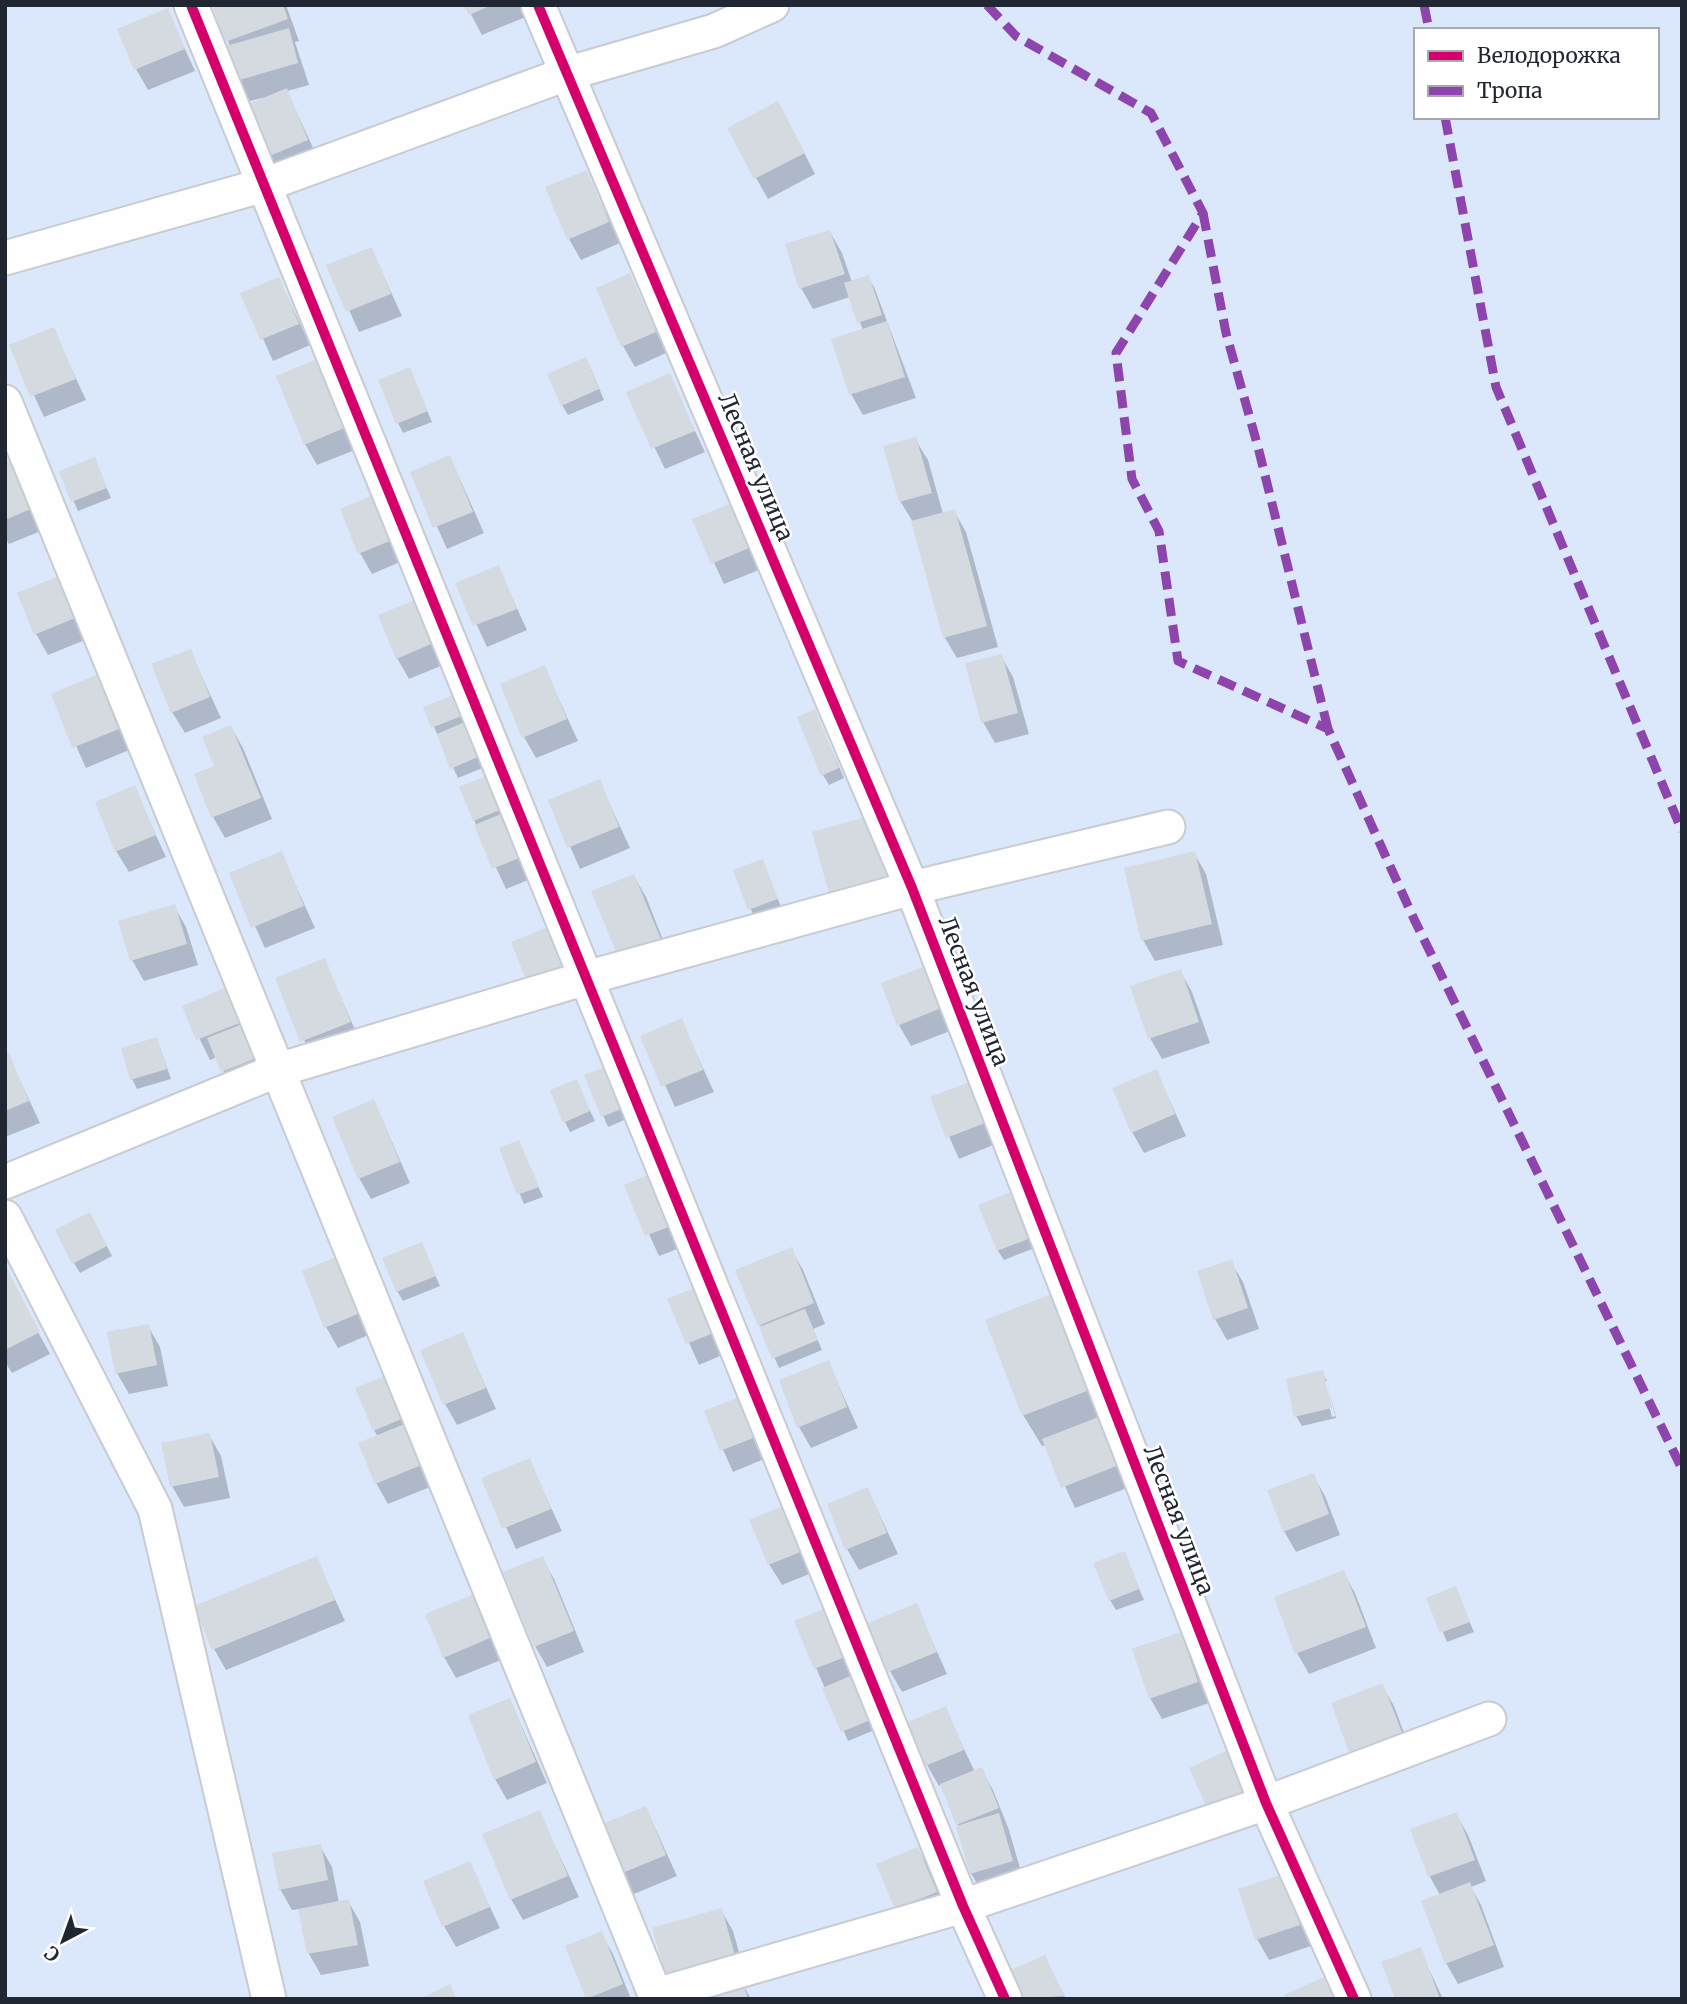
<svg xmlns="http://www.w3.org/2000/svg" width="1687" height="2004" font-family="Merriweather,serif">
<rect width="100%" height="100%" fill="#f7f9fc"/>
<path fill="#dbe7fa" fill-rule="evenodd" d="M5 5H1682V1999H5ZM1416 30H1657V117H1416Z"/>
<g fill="#0003">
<polygon points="214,5 286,5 299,41 295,42 309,85 287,91 319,161 280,177 268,156 262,98 250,101 238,80 230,46"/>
<polygon points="466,5 525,5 530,15 482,35"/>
<polygon points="167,10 195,71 148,90 136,69"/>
<polygon points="790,125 815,174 768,199 756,178"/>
<polygon points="586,172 620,243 581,260 569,239"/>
<polygon points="830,232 842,253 852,282 868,277 874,287 916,398 863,415 851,394 863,330 850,297 813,309 801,288"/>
<polygon points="371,249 402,316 359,332 329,266"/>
<polygon points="630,275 666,353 635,367 623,346"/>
<polygon points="279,279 310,345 273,361 243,294"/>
<polygon points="53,329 86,400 44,417 11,346"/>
<polygon points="321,360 360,448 317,465 305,444"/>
<polygon points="409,369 432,422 403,433 398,423"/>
<polygon points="591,369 604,400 568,415 562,405"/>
<polygon points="669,376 705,452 665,469 628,392"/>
<polygon points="915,439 928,460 943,514 954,511 966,532 998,647 957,658 945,638 913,522 900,501"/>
<polygon points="450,457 484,533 447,549 413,473"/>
<polygon points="94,459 111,498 78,511 61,472"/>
<polygon points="5,464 51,527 9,544 5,538"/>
<polygon points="729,506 759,570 724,584 694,520"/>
<polygon points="390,516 407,559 372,574 360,553"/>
<polygon points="498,567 527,630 487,647 458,584"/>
<polygon points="62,577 90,638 48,655 36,634"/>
<polygon points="424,598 453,661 409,679 397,658"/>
<polygon points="190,651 221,718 185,733 172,712"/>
<polygon points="1001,656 1013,677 1029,734 995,743 983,722"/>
<polygon points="544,667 578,741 536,758 524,737"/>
<polygon points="96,677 129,750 86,768 53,695"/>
<polygon points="462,693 495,763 458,778 425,708"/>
<polygon points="819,721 844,778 829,785 823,775"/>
<polygon points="231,727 243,748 272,819 225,838 213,817"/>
<polygon points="498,773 545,873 506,889 474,820"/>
<polygon points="599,781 630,848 580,869 550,801"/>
<polygon points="134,788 166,857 129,872 116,851"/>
<polygon points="281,853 315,928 265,948 231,874"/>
<polygon points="1194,853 1206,874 1223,945 1155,961 1143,940"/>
<polygon points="762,861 782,909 755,919 735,871"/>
<polygon points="634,876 646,897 672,963 633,979"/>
<polygon points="174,906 186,927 198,965 144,981 132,960"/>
<polygon points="324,960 361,1043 314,1062 277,979"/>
<polygon points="922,969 950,1031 911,1046 899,1025"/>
<polygon points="1180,971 1192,992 1210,1043 1162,1059 1150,1038"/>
<polygon points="229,989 268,1065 228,1081 217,1057 210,1060 184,1007"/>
<polygon points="681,1021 714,1092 675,1107 643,1037"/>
<polygon points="157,1039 171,1079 137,1089 132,1079"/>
<polygon points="8,1055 40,1123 5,1137 5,1057"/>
<polygon points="1156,1071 1186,1136 1144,1153 1132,1132"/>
<polygon points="586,1076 636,1115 608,1127"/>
<polygon points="576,1082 595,1121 570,1132 565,1122"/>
<polygon points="932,1098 983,1104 998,1143 959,1159"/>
<polygon points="374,1101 410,1183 371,1199 359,1178"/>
<polygon points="519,1142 543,1197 524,1204 501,1149"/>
<polygon points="627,1186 695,1242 659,1256"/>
<polygon points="1015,1204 1032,1249 1004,1260 998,1251"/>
<polygon points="95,1224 112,1256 80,1273 74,1263"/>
<polygon points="421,1244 440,1286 403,1301 397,1291"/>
<polygon points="791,1249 803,1270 825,1324 813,1329 822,1350 779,1368 760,1325"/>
<polygon points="346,1255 380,1330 338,1348 326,1327"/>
<polygon points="1231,1262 1243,1282 1259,1329 1227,1340 1215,1319"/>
<polygon points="5,1272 50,1354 12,1373 5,1362"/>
<polygon points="1054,1295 1130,1487 1075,1508 1046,1445 1042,1446 1023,1415"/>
<polygon points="670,1300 736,1349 699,1365"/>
<polygon points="148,1326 160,1347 168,1386 129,1394 117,1373"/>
<polygon points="462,1334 496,1409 457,1425 445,1404"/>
<polygon points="828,1362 858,1428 811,1448 799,1427"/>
<polygon points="1322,1372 1327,1381 1323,1381 1332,1417 1335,1416 1327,1381 1336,1418 1302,1426 1296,1416"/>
<polygon points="391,1375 435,1485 388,1504 376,1483 378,1437 374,1430"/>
<polygon points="748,1395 776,1454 733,1472 706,1412"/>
<polygon points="209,1435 221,1456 230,1498 184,1507 172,1486"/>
<polygon points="529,1461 562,1531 516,1549 484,1479"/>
<polygon points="1313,1475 1325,1496 1340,1535 1296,1552 1284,1531"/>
<polygon points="868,1490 898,1554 859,1570 847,1549"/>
<polygon points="789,1506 819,1570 782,1585 769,1564"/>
<polygon points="1124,1553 1144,1600 1116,1610 1110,1600"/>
<polygon points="316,1558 345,1621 226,1670 214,1649"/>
<polygon points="542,1558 554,1579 584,1652 547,1667 535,1646"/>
<polygon points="1343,1572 1355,1593 1376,1648 1309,1674 1297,1653"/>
<polygon points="1455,1588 1474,1632 1447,1642 1429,1599"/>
<polygon points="472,1597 501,1660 456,1678 444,1657"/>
<polygon points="916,1605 947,1674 902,1692 890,1671"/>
<polygon points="827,1609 877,1729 848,1741 796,1622"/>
<polygon points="1180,1634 1192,1655 1209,1703 1162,1719 1150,1698"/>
<polygon points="1382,1685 1394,1706 1413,1757 1364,1775"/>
<polygon points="510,1700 547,1783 507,1800 495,1779"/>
<polygon points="945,1709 975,1772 981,1769 993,1790 1009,1830 1024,1882 983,1894 971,1873 958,1825 942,1784 939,1786 927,1765"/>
<polygon points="646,1808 677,1876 634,1894 622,1873"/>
<polygon points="539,1812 579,1897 523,1920 511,1899"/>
<polygon points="1456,1814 1468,1835 1486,1881 1471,1887 1481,1905 1504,1967 1458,1984 1446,1963 1440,1895 1430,1877 1412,1830"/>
<polygon points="320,1846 332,1867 339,1903 348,1901 360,1922 369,1966 321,1975 309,1954 300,1909 292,1910 280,1889"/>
<polygon points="918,1849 930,1870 948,1913 896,1908"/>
<polygon points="469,1863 500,1928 456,1947 444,1926"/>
<polygon points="1294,1897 1311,1946 1269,1960 1257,1939"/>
<polygon points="721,1910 733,1931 746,1977 740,1979 751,1999 681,1999"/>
<polygon points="601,1934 613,1954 631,1999 588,1999 567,1947"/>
<polygon points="1420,1950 1443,1999 1397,1999"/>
<polygon points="1044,1957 1066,1999 1017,1999"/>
</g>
<g fill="#d5dae0">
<polygon points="212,5 283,5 288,19 225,42"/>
<polygon points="464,5 492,5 469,15"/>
<polygon points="168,8 185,49 134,70 117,29"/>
<polygon points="289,28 298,63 236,81 226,46"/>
<polygon points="287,88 308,140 267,157 246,105"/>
<polygon points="778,101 805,153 754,179 727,128"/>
<polygon points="587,170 609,222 567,240 545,187"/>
<polygon points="830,230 845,274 799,289 785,244"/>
<polygon points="372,247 391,294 346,312 326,265"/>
<polygon points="630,273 656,332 621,347 596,288"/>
<polygon points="869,275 882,315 857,323 844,283"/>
<polygon points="279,277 299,324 260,340 240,293"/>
<polygon points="887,321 905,377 849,395 831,339"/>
<polygon points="54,327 76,379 30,397 9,345"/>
<polygon points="322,357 349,426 304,445 276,376"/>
<polygon points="586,357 599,389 561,406 547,374"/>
<polygon points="410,367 428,411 396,424 378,380"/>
<polygon points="670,373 695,431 651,449 626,392"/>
<polygon points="916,437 932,493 899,502 883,446"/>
<polygon points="450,455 473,512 433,528 410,472"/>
<polygon points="20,456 40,505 5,520 5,462"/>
<polygon points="95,457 107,488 71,502 59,471"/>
<polygon points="378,493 397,538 358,554 340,509"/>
<polygon points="730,504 749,548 711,564 692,519"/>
<polygon points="955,509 987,626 943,638 911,521"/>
<polygon points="499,565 517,609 473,626 455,583"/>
<polygon points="62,575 80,616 34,635 17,593"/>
<polygon points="425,596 443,639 396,659 378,615"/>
<polygon points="191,649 210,697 171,713 151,664"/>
<polygon points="1002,654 1018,713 981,723 965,663"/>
<polygon points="545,665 567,719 522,738 500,684"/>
<polygon points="96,675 119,729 72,748 51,694"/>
<polygon points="463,691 472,712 431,728 423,707"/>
<polygon points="815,709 839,768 821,776 797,717"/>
<polygon points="476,717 490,752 450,769 437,734"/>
<polygon points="231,725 261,798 211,818 194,774 214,766 202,737"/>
<polygon points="499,771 512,805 473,821 459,787"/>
<polygon points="600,779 619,827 567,848 548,800"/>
<polygon points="135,785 156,835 115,852 95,802"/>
<polygon points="516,808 534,852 492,869 474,825"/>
<polygon points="872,815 890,880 830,897 812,832"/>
<polygon points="282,851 304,906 251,928 229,873"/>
<polygon points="1195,851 1212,924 1141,941 1124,868"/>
<polygon points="763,859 778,899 748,910 733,870"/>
<polygon points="634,874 662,942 619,959 591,891"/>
<polygon points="175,904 187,944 130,961 118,921"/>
<polygon points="566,920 585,966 530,989 511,942"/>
<polygon points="325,958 351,1022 300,1042 275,978"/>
<polygon points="923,967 939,1009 897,1026 881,983"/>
<polygon points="1181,969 1199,1022 1148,1039 1130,986"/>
<polygon points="230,986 245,1021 196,1040 182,1006"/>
<polygon points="682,1018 703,1070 661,1087 640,1036"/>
<polygon points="250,1021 264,1055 221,1072 207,1038"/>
<polygon points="157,1037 167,1069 130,1080 121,1048"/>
<polygon points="9,1053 29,1101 5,1111 5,1055"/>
<polygon points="615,1063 632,1105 601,1117 584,1075"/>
<polygon points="1157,1069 1175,1114 1131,1133 1112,1088"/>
<polygon points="577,1079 590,1111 563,1123 550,1090"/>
<polygon points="972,1081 988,1122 946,1138 930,1097"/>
<polygon points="374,1099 400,1162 358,1179 332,1117"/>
<polygon points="519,1140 539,1187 517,1195 499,1148"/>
<polygon points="663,1169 684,1221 645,1236 624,1185"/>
<polygon points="1010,1192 1028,1239 997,1251 978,1205"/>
<polygon points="90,1212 107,1246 72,1264 55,1230"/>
<polygon points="422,1242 436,1276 396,1292 382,1258"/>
<polygon points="792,1247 814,1303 758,1326 735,1270"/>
<polygon points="346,1253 370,1309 324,1328 302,1271"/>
<polygon points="1232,1259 1248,1308 1213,1320 1197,1271"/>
<polygon points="7,1269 40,1332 5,1350 5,1270"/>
<polygon points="707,1283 726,1328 686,1344 667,1299"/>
<polygon points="1054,1293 1092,1389 1022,1416 985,1320"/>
<polygon points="805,1309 818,1340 772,1359 759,1327"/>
<polygon points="149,1324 157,1365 115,1374 107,1332"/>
<polygon points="463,1332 486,1388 443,1405 420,1350"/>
<polygon points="829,1360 847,1407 797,1428 779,1380"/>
<polygon points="1323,1370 1332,1408 1294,1417 1286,1379"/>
<polygon points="392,1373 409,1416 373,1431 355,1388"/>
<polygon points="749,1393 766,1433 720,1451 704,1411"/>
<polygon points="1101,1416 1119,1465 1061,1488 1042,1439"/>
<polygon points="407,1423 424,1464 375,1484 358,1443"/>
<polygon points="210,1433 219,1477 170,1487 161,1443"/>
<polygon points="530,1458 551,1509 502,1529 481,1478"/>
<polygon points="1314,1473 1329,1514 1283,1532 1267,1490"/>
<polygon points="868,1487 887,1533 845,1550 827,1504"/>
<polygon points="790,1503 808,1549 768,1565 749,1520"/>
<polygon points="1125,1551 1139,1589 1109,1601 1093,1563"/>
<polygon points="317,1556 335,1600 212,1650 194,1606"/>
<polygon points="543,1556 574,1631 534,1647 503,1572"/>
<polygon points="1344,1570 1366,1627 1295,1654 1274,1597"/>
<polygon points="1456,1586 1470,1622 1440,1633 1426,1598"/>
<polygon points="472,1595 490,1638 443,1658 425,1614"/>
<polygon points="917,1603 937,1652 888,1672 868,1623"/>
<polygon points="828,1607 848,1656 814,1669 794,1621"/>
<polygon points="1181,1632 1198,1682 1149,1699 1132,1649"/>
<polygon points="855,1674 873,1719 841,1732 822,1688"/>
<polygon points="1383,1683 1403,1735 1350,1755 1331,1703"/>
<polygon points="510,1698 536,1762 494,1780 468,1715"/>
<polygon points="946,1706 964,1750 925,1766 908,1722"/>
<polygon points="1230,1749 1249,1792 1208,1810 1189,1768"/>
<polygon points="982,1767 999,1808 956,1825 940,1784"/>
<polygon points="646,1806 666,1855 620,1874 600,1825"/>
<polygon points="540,1810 568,1876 510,1900 482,1834"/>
<polygon points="1457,1812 1475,1860 1428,1877 1410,1829"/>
<polygon points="999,1813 1013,1861 970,1874 956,1826"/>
<polygon points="321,1844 328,1880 279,1890 272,1853"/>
<polygon points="918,1847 937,1892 895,1909 876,1864"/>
<polygon points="470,1861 490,1907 442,1927 423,1881"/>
<polygon points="1283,1874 1300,1925 1255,1940 1238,1889"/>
<polygon points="1470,1882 1494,1945 1445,1964 1421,1901"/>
<polygon points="349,1899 358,1945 307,1954 298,1909"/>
<polygon points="722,1908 735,1956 666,1976 652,1928"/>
<polygon points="602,1931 623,1984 586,1999 565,1946"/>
<polygon points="1421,1947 1440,1999 1395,1999 1381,1962"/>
<polygon points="1045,1955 1064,1996 1016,1999 1004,1973"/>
<polygon points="1326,1976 1336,1999 1286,1999 1284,1995"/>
<polygon points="742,1980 748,1999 678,1999"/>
<polygon points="450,1984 457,1999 420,1999"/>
</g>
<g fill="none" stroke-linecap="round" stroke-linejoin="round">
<g stroke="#c7cbd2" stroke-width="37">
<g id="street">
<polyline points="191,5 963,1906 1005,1999"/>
<polyline points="538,5 912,888 1266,1803 1354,1999"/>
<polyline points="5,258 264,185 566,74 714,31 772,5"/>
<polyline points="5,402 657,1999"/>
<polyline points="5,1182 278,1070 586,978 912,888 1168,827"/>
<polyline points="5,1217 155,1509 269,1999"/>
<polyline points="656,1995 963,1906 1266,1803 1489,1719"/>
</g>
</g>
<use href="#street" stroke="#fefeff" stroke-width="33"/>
<g stroke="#8e44ad" stroke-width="9" stroke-dasharray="18 9" stroke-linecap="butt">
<polyline points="987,5 1016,36 1151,113 1203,213 1116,353 1132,479 1159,531 1178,661 1328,729 1414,919 1682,1469"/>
<polyline points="1424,5 1429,30"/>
<polyline points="1445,117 1496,387 1682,831"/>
<polyline points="1203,213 1226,333 1258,447 1328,729"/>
</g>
<g stroke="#fff" stroke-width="15">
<g id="cycleway">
<polyline points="191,5 963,1906 1005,1999"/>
<polyline points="538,5 912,888 1266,1803 1354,1999"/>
</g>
</g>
<use href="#cycleway" stroke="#d6006c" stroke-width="10"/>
</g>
<g text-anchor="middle" stroke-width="5" stroke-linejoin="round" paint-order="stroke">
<g font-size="23" fill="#202732" stroke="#fff">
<text transform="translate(756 467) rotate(67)" y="8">Лесная улица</text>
<text transform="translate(974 991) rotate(69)" y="8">Лесная улица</text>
<text transform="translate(1179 1520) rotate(69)" y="8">Лесная улица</text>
</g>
</g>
<rect width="1687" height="2004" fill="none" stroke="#202732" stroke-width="14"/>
<rect x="1414" y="28" width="245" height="91" fill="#ffffff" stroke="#a6a9ad" stroke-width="2"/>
<rect x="1428" y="51" width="35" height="10" fill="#d6006c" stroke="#a6a9ad" stroke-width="2"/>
<text x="1477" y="63" font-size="21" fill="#202732">Велодорожка</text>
<rect x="1428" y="86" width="35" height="10" fill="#8e44ad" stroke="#a6a9ad" stroke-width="2"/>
<text x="1477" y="98" font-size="21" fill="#202732">Тропа</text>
<g transform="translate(63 1941) rotate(221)" stroke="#ffffff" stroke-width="5" paint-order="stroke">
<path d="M0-5L12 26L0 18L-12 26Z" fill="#202732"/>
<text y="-10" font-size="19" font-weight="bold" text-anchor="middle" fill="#202732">С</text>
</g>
</svg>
